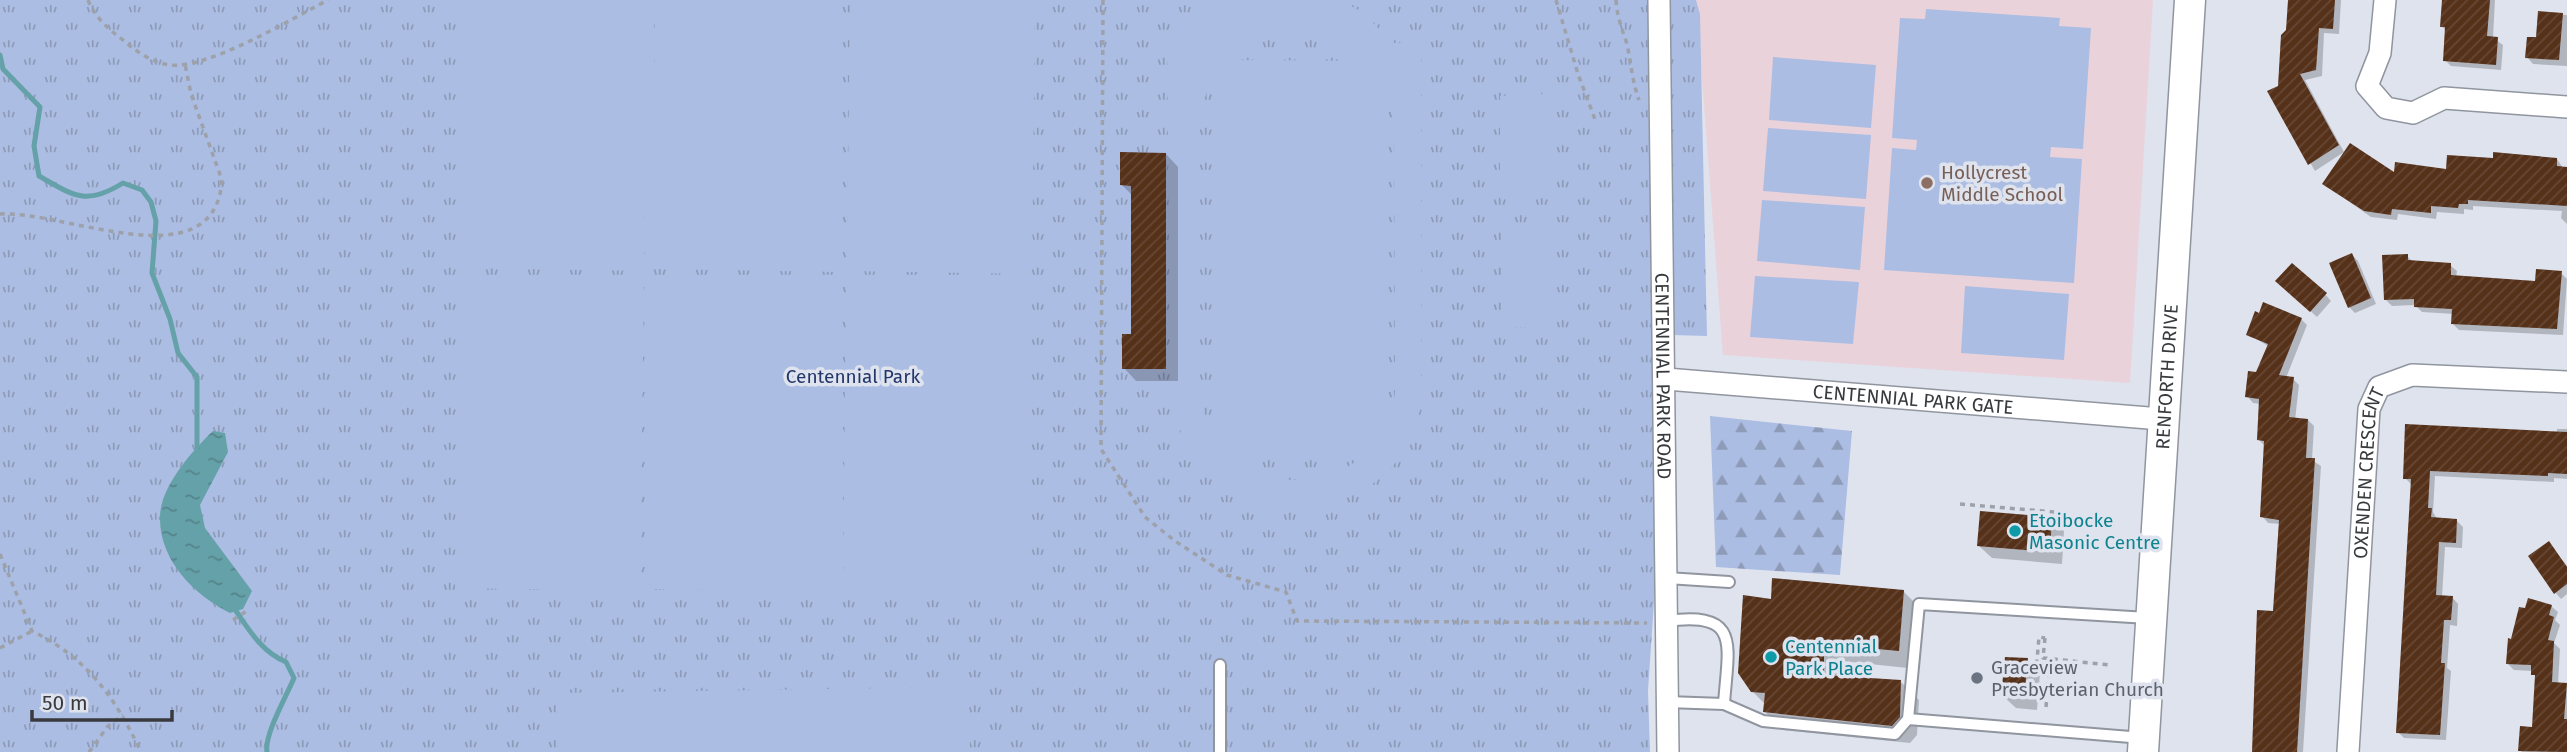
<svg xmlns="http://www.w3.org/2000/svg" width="2567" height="752" font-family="'Fira Sans',sans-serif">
<defs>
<pattern id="grass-tufts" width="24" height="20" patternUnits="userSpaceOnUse" patternTransform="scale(1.75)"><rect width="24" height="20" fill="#acbde3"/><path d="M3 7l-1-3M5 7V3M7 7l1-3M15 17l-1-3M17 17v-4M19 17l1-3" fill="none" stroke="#8d9bb9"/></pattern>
<pattern id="forest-firs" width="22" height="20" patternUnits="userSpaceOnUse" patternTransform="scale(1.75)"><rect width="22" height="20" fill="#acbde3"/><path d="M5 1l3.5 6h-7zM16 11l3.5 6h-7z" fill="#8d9bb9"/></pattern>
<pattern id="water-ripples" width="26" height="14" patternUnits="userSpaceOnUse" patternTransform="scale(1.75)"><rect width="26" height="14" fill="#65a1a8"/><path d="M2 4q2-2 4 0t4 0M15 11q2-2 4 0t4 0" fill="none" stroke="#54848a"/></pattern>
<pattern id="building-hatch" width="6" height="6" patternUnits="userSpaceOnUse" patternTransform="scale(1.75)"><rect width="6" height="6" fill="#56311a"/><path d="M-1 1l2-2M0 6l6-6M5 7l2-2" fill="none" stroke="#664734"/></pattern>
</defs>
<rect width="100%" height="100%" fill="#dee3ee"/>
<polygon fill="#ead2db" points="1696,0 2153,0 2130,383 1723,355"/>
<polygon fill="url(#grass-tufts)" points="0,0 1696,0 1700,14 1707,336 1672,335 1648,691 1650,752 0,752"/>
<polygon fill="url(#forest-firs)" points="1710,416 1852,431 1840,575 1716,567"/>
<g fill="#acbde3" fill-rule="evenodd">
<polygon points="462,0 647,0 644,271 459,268"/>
<polygon points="655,0 841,0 837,272 652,269"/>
<polygon points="850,0 1035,0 1032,274 847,271"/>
<path d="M1200 0H1340L1362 12 1393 43 1421 42V408C1416 421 1413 436 1406 448 1369 508 1286 527 1228 487 1206 472 1194 452 1180 430L1171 431 1167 40H1200ZM1303 33 1334 41 1362 61 1228 60C1252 41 1272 33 1303 33ZM1213 76 1215 114 1213 432 1204 415 1198 386 1197 119ZM1380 84 1389 101 1394 124 1395 391 1393 408 1383 429ZM1368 450C1331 491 1266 489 1228 451Z"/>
<polygon points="1926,9 2060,18 2059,26 2091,28 2083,149 2051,147 2050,157 2082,159 2074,283 1884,270 1892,148 1916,150 1917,140 1892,138 1900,18 1925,19"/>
<polygon points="1773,57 1876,65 1871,128 1769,120"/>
<polygon points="1556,93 1557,198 1500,199 1500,96"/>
<polygon points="1768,128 1871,135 1866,199 1763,191"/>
<polygon points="1762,200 1865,207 1860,270 1757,261"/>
<polygon points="1501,223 1557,224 1557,327 1501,327"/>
<polygon points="1755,276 1859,282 1853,344 1750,337"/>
<polygon points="458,277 644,280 640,591 455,588"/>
<polygon points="652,278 837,281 834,592 648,589"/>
<polygon points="846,280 1032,283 1028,594 843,591"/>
<polygon points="1965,286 2069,294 2064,360 1961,353"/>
<polygon points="969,687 970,752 558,752 557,693"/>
</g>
<path fill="url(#water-ripples)" d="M213 431 225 433 228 452 200 505 205 528 252 591 243 609 230 613C194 595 159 560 160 517 160 487 192 451 213 431Z"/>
<g fill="#0003">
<polygon points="2290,0 2341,0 2339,34 2324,33 2322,76 2305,80 2344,152 2315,171 2269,92 2280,87"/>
<polygon points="2445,0 2495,0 2493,38 2503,45 2501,70 2451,66 2445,60 2447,31 2441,26"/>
<polygon points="2540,13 2567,15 2567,66 2533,64 2527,57 2538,39"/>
<polygon points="1166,154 1178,167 1178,381 1136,381 1124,368 1133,336 1133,196 1122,185"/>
<polygon points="2557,159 2563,168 2567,168 2567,224 2561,218 2562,211 2473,206 2473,210 2464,209 2464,214 2437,212 2436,219 2398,214 2397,220 2371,217 2331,189 2395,175 2447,170 2494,160"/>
<polygon points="2352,255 2358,261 2376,304 2355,313 2349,307"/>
<polygon points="2407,256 2413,262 2450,265 2457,271 2456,277 2536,283 2561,273 2567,279 2563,335 2459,330 2453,324 2454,314 2422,312 2415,305 2392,306 2386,300"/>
<polygon points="2284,287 2325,294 2331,301 2317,317"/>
<polygon points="2301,319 2307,325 2286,378 2293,379 2299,385 2295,420 2308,420 2314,426 2312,460 2321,466 2303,752 2253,752 2275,613 2281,524 2268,523 2262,516 2265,446 2259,440 2261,404 2253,403 2247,396 2268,346 2248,334"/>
<polygon points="2557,429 2567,429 2567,479 2554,478 2554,482 2435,476 2433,512 2437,519 2457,521 2463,527 2462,548 2445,547 2442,597 2452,597 2458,604 2457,626 2450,625 2447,668 2451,671 2446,740 2404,738 2398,732 2412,485 2405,478 2557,433"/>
<polygon points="2052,518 2064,531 2062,564 1992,558 1979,546"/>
<polygon points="2549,544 2567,566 2567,594 2561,599 2555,592"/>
<polygon points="1903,591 1921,609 1917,669 1841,661 1841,678 1901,682 1919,700 1917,735 1910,743 1783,730 1765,712 1765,704 1752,691 1772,601"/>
<polygon points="2551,606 2558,612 2555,620 2560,625 2554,643 2560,649 2558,684 2567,686 2567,752 2522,752 2520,750 2534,729 2537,678 2533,671 2514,670 2508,664"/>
<polygon points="2027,660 2040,673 2037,710 2016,708 2003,696"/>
</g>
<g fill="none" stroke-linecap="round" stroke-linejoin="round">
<g stroke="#65a1a8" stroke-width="5">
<path d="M0 55 3 69 40 107 34 146 39 176C74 196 86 206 123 183L142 190 151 202 156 221 152 273 170 319 178 353 197 377V449"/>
<path d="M232 605C248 628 260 651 286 662L294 678C286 697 264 735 267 752"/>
</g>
</g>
<g fill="url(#building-hatch)">
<polygon points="2288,0 2335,0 2333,29 2319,28 2316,70 2300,74 2339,145 2308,165 2267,91 2278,86 2281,35 2286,30"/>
<polygon points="2442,0 2490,0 2487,36 2498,37 2496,65 2443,61 2445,27 2440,27"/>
<polygon points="2538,11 2563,13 2559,60 2525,58 2527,37 2536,37"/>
<polygon points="2350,143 2394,172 2395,162 2446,169 2447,155 2493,158 2493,152 2557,158 2557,166 2567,167 2567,206 2468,200 2468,204 2459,204 2458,208 2431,206 2431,213 2392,209 2391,215 2364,211 2322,184"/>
<polygon points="1120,152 1166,153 1166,369 1122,369 1122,334 1131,334 1131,186 1120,185"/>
<polygon points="2352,253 2371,298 2348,308 2329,263"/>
<polygon points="2408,254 2408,260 2451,263 2451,275 2535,281 2536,269 2562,271 2557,329 2451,324 2452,309 2414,307 2414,299 2384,300 2382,255"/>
<polygon points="2292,263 2327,293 2310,312 2275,281"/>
<polygon points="2263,302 2302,318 2279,375 2294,377 2289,417 2308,419 2306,458 2315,458 2297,752 2252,752 2257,610 2273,611 2279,520 2260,517 2264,441 2257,440 2259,399 2245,397 2248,371 2256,372 2268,344 2246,335 2255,311 2259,313"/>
<polygon points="2405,424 2567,432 2567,474 2548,473 2548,476 2430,471 2428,508 2432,508 2431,517 2457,519 2456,543 2439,542 2436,595 2453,596 2451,620 2444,620 2441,663 2445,663 2440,735 2396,733 2411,479 2403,479"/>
<polygon points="1980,511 2052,517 2050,552 1977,546"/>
<polygon points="2549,541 2567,567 2567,584 2554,594 2528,556"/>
<polygon points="1772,578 1904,590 1899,651 1824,644 1824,675 1901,680 1900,717 1892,726 1763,712 1765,693 1751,692 1738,673 1743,595 1771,599"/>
<polygon points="2528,598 2552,605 2549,615 2554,617 2548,640 2554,641 2552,682 2567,683 2564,719 2567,719 2567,752 2518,751 2520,726 2532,727 2535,675 2531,675 2531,665 2506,664 2508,638 2511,639 2519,607 2525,608"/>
<polygon points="2005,657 2028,658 2024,698 2001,696"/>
</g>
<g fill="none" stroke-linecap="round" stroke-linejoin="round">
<g stroke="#90959f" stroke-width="14">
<g id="lane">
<polyline points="1667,578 1729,582"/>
<path d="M1667 621C1742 611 1728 645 1724 704L1667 702"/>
<polyline points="1724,704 1763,721 1895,734 1908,719 1919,604 2148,618"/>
<polyline points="1908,719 2143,738"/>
<polyline points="1220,752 1220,665"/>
</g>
</g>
<g stroke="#90959f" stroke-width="24">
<g id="street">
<path id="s1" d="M1659 0 1668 752"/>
<polyline points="2385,0 2380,53 2367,86 2386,108 2413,113 2444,98 2567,107"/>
<path id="s2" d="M1666 379 2161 419"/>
<path id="s3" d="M2348 752 2369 409 2379 387 2412 375 2567 382"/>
</g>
</g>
<g stroke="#90959f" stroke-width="33">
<g id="secondary">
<path id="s4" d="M2143 752 2190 0"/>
</g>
</g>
<g stroke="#9da1a9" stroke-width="3.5" stroke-dasharray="5 5" stroke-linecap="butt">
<path d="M88 0C95 17 108 29 123 40 136 51 152 63 170 65 209 69 291 19 328 0"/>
<polyline points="1103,0 1101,449 1145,517 1175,541 1227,575 1286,592 1297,621 1647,623"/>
<polyline points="1556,0 1578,74 1596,122"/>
<path d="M1616 0C1617 17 1622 29 1627 44 1631 63 1632 81 1639 100"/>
<path d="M0 214C64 210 215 283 222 180L191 94 185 64"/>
<polyline points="1960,504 2054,512"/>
<path d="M0 554 32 631C87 658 115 697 141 752"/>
<polyline points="233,620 248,610"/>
<polyline points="2045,638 2043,658 2110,665"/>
<polyline points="0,648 32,631"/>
<polyline points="2032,672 2049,673"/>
<polyline points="2028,693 2036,672 2039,637 2045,638"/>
<polyline points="2046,707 2050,659"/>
<polyline points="89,752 108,726 123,715"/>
</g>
<use href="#lane" stroke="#fff" stroke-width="10"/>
<use href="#street" stroke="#fff" stroke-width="21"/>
<use href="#secondary" stroke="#fff" stroke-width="30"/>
</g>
<circle fill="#8d6e63" stroke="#dee3ee" stroke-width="2.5" cx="1927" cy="183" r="7"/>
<g fill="#0f9aa8" stroke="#dee3ee" stroke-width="2.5">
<circle cx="2015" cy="531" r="7"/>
<circle cx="1771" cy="657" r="7"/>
</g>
<circle fill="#6b7280" stroke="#dee3ee" stroke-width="2.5" cx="1977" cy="678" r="7"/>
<g text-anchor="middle" stroke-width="7" stroke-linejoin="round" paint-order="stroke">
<g font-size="19" fill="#785e54" stroke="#dee3ee" text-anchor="start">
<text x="1941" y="179">Hollycrest<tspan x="1941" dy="22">Middle School</tspan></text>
</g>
<g font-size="19" fill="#22366a" stroke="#dee3ee">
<text x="853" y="383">Centennial Park</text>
</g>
<g font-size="19" fill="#383a3e" stroke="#dee3ee">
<text dy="7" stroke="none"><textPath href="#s1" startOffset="376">CENTENNIAL PARK ROAD</textPath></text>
<text dy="7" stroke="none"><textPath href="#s4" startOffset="376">RENFORTH DRIVE</textPath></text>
<text dy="7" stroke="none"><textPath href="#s2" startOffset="248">CENTENNIAL PARK GATE</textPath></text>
<text dy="7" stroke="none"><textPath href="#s3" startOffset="280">OXENDEN CRESCENT</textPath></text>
</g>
<g font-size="19" fill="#0d838f" stroke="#dee3ee" text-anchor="start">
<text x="2029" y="527">Etoibocke<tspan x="2029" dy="22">Masonic Centre</tspan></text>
<text x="1785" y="653">Centennial<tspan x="1785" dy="22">Park Place</tspan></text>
</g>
<g font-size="19" fill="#5b616d" stroke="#dee3ee" text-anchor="start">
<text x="1991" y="674">Graceview<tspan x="1991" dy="22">Presbyterian Church</tspan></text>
</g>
</g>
<path d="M32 710v10h140v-10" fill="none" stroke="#383a3e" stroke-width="3.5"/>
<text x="42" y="710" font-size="21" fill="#383a3e" stroke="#dee3ee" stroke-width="5" paint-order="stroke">50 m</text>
</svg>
